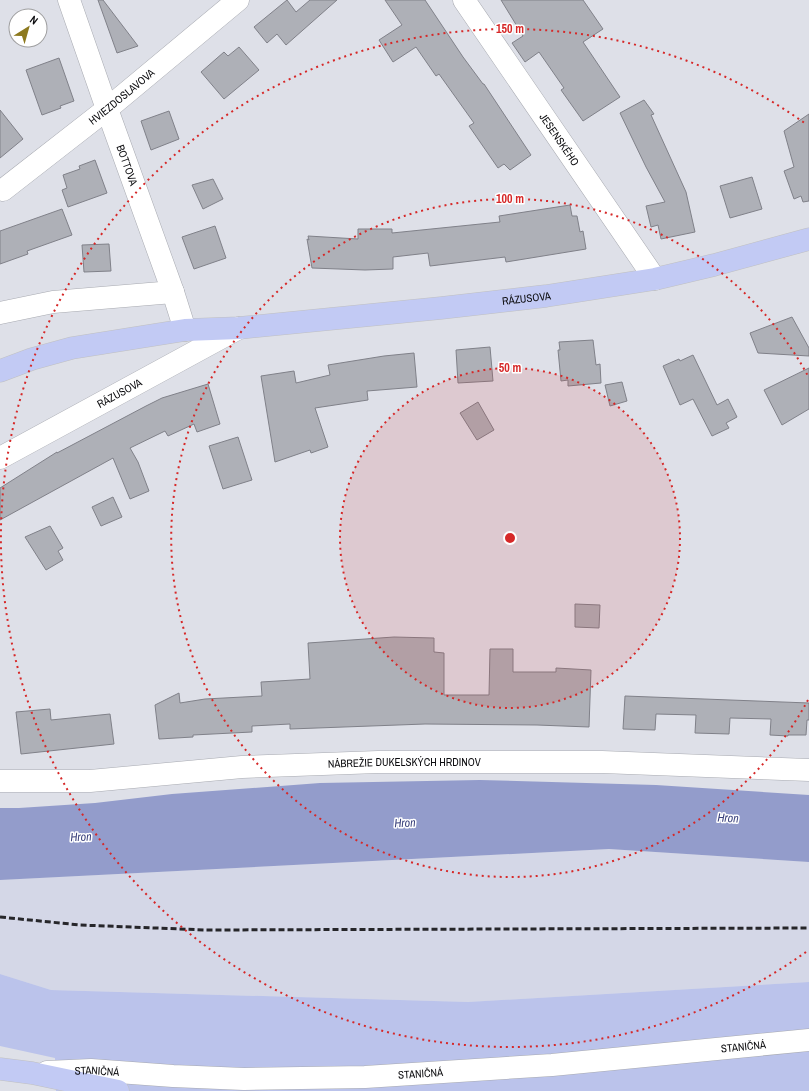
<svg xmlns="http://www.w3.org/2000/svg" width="809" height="1091" font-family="'Archivo Narrow',sans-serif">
<rect width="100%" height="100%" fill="#dee0e8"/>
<polygon fill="#d4d7e7" points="609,849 809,862 809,982 468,1002 51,990 0,974 0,880"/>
<polygon fill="#bbc3eb" points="0,974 51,990 468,1002 809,982 809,1091 56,1091 55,1058 0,1046"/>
<polygon fill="#939ccb" points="480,780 656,785 809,795 809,862 609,849 0,880 0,808 19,808 95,803 172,794 320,783"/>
<g fill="#aeb0b7" stroke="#808189">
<polygon points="98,0 103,0 138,46 117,53"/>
<polygon points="287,0 296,12 310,0 337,0 286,45 277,34 267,43 254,27"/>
<polygon points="385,0 425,0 463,57 483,84 484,84 531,155 510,170 504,164 498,168 469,126 474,123 439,74 436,76 416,47 393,62 379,40 402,25"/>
<polygon points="501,0 583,0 603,29 583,42 620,97 583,121 561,90 564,88 539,52 525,62 512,43 523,36"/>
<polygon points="239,47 259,70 224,99 201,72 224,52 228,56"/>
<polygon points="59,58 74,101 60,106 61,108 42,115 26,70"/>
<polygon points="644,100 654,114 651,115 686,192 695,232 661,239 658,225 651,227 646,206 665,202 646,167 620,113"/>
<polygon points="0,110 23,139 0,158"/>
<polygon points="169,111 179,139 151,150 141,121"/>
<polygon points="809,114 809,201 803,202 801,196 794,199 784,171 794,167 784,131"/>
<polygon points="95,160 107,193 68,207 62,190 67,188 63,175 80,169 79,166"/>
<polygon points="752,177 762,209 730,218 720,186"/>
<polygon points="213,179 223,199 203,209 192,185"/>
<polygon points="570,205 572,216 577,216 580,232 583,231 586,249 506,262 505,257 430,266 428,253 393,257 393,269 365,270 312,268 307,239 309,240 308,236 358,239 358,229 392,229 392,233 500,222 499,216"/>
<polygon points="62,209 72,235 27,251 28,254 0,264 0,231"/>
<polygon points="215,226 226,258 194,269 182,237"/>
<polygon points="109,244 111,271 84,272 82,245"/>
<polygon points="792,317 809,348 809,356 758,353 750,333"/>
<polygon points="593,340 596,365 600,364 601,383 568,386 568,380 561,381 558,350 560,350 559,342"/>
<polygon points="490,347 493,381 458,383 456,350"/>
<polygon points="414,353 417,387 367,391 368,400 315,408 328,447 311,453 310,450 275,462 261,376 294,371 296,383 330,375 328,365 384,356"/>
<polygon points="693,355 717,405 728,399 737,417 726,423 729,428 712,436 693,399 680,405 663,366 679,359 680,361"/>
<polygon points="809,368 809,409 782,425 764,390"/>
<polygon points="622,382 627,401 610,406 605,385"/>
<polygon points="208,384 220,424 197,432 194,424 168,436 165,431 130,448 138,462 149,491 130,499 113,458 0,520 0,488 57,452 57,453 146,406 162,398"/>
<polygon points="478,402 494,430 477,440 460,413"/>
<polygon points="238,437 252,480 223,489 209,446"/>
<polygon points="113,497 122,517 101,526 92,507"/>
<polygon points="50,526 63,548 58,551 63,560 46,570 25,537"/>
<polygon points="575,604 600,605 599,628 575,627"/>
<polygon points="394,637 434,638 434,652 444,653 444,695 489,695 490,649 513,649 513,672 556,672 556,668 591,670 589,727 537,725 425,724 290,729 290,724 252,726 252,732 193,735 193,737 159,739 155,705 179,693 180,703 205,699 262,696 261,682 310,679 308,643"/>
<polygon points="625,696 809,703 809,720 807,720 806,735 788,735 788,736 770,735 771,719 730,718 729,734 695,733 696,715 656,714 655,730 623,729"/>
<polygon points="50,709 51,720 110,714 114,744 21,754 16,712"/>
</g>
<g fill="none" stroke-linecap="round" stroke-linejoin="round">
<g stroke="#a8aab1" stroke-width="23">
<g id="minor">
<path id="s1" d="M69 0 107 109 173 292 185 330"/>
<path id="s2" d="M464 0 655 279"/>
<path id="s3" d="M3 190 107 109 238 0"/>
<polyline points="0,313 53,302 173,292"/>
<path id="s4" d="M0 458 239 328"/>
<path id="s5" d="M0 781H90L242 767 378 762H602L809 770"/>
<path id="s6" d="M47 1072 91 1070 173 1076 244 1079 365 1077 552 1065 809 1040"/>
</g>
</g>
<g stroke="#c0c0c1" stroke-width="23">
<g id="major">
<path id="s7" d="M0 371 32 359 72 348 185 330 239 328 441 308 546 296 655 279 714 265 809 239"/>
<polyline points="0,1069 32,1073 118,1091"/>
</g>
</g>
<use href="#minor" stroke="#fff" stroke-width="22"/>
<use href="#major" stroke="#c2caf4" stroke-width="22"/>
<polyline stroke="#26262a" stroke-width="3" stroke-dasharray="6 3" stroke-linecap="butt" points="0,917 80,925 206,930 809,928"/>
</g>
<circle cx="510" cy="538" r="170" fill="#d62828" fill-opacity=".12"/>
<g fill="none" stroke="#d62828" stroke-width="2" stroke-dasharray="2 4">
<circle cx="510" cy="538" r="170"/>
<path d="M808 700A339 339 0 1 1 808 376"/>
<path d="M806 952A509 509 0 1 1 806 124"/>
</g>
<g text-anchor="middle" stroke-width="3" stroke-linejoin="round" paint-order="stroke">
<g font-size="11" fill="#0c0c0f" stroke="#fff">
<text dy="4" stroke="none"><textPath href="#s3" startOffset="151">HVIEZDOSLAVOVA</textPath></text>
<text dy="4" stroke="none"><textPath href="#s2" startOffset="169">JESENSKÉHO</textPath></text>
<text dy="4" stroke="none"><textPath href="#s1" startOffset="175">BOTTOVA</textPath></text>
<text dy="4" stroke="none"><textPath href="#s7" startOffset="533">RÁZUSOVA</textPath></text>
<text dy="4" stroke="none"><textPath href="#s4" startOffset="136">RÁZUSOVA</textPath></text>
<text dy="4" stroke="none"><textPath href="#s5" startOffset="405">NÁBREŽIE DUKELSKÝCH HRDINOV</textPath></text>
<text dy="4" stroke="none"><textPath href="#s6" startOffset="698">STANIČNÁ</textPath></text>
<text dy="4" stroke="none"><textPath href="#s6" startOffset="50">STANIČNÁ</textPath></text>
<text dy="4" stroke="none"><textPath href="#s6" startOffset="374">STANIČNÁ</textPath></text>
</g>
<g font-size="12" font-style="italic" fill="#3a417c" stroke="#fff">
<text transform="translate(728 818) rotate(3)" y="4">Hron</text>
<text transform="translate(405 823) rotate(-2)" y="4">Hron</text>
<text transform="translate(81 837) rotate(-2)" y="4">Hron</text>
</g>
</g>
<circle cx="510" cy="538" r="6" fill="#d62828" stroke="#fff" stroke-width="2"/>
<g font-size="12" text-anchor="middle" font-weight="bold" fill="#d62828" stroke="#fff" stroke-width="3" stroke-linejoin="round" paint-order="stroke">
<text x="510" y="33">150 m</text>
<text x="510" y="203">100 m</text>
<text x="510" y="372">50 m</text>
</g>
<g transform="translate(28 28) rotate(37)"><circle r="19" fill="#ffffff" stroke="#9e9e9f"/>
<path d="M0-3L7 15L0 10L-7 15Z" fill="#8d791e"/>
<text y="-6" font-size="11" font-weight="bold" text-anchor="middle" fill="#0c0c0f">N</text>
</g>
</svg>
